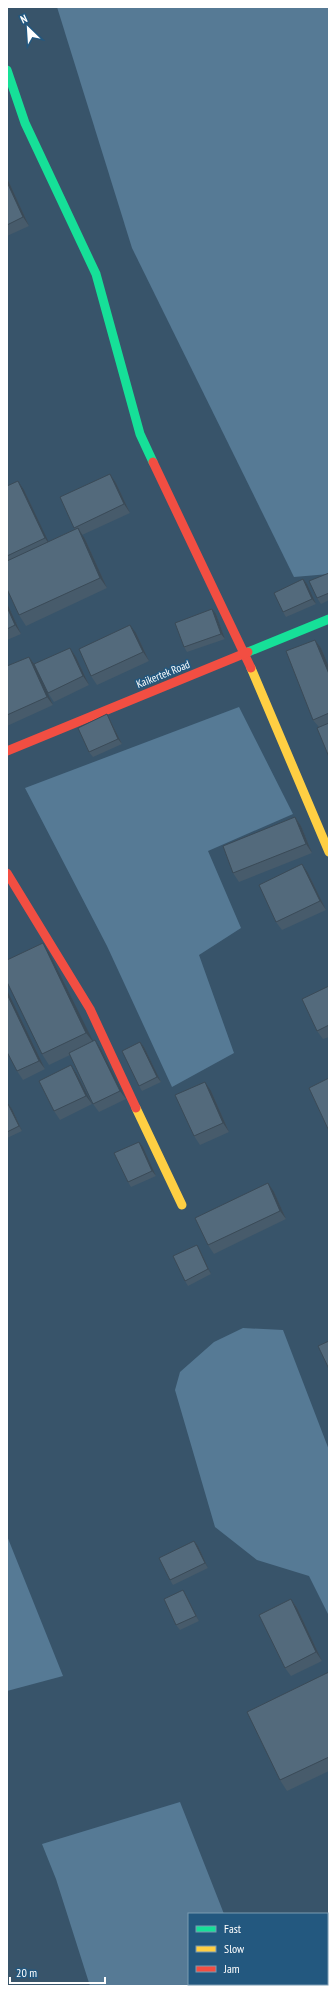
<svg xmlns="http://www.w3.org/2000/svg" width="336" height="1993" font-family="'PT Sans Narrow',sans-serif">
<rect width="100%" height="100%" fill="#38546a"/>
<g fill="#567a95">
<polygon points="57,7 329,7 329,574 294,577 132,248"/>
<polygon points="239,707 293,814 208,851 241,928 199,955 234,1053 172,1087 107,946 25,788"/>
<polygon points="243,1328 283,1330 329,1450 329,1616 309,1576 257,1560 215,1527 175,1390 180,1372 214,1342"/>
<polygon points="7,1536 63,1676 7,1691"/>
<polygon points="180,1802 224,1914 189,1914 189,1984 251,1984 252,1986 90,1986 56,1879 42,1844"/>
</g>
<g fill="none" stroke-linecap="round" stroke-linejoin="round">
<g stroke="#16e098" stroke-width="9">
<polyline points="7,70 25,123 96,274 140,434 153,462"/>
<polyline points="248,652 329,619"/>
</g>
<g stroke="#ffcf43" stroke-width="9">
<polyline points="251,668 329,852"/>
<polyline points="136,1108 182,1205"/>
</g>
<g stroke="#f24e42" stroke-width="9">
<polyline points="153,462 251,668"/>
<polyline points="7,751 248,652"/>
<polyline points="7,873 90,1009 136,1108"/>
</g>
</g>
<g fill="#475b6b">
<polygon points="7,178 29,226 7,236"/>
<polygon points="110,474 116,483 130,513 82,535 85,539 107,588 26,626 19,615 7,589 7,486 24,490 48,542 75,529 74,528"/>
<polygon points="329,573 329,600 321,604 317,598"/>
<polygon points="303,579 307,584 316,604 286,617 283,612"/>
<polygon points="7,603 21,634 7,640"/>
<polygon points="216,614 225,639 187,652 184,647"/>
<polygon points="136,633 149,661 97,685 91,676"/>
<polygon points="315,640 321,648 329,667 329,757 319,727 313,720"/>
<polygon points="70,648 76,657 89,685 54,702 48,693"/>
<polygon points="29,657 35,665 53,705 7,726 7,666"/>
<polygon points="107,714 122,744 93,757 89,752"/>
<polygon points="295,817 301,826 312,853 239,882 233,873"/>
<polygon points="308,873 326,910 282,930 276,922"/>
<polygon points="50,954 93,1042 95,1040 101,1049 126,1099 99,1112 93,1104 70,1055 49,1065 42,1054"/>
<polygon points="329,986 329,1037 323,1039 317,1031"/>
<polygon points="7,990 45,1069 23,1080 17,1071"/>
<polygon points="140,1042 144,1047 161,1082 142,1091 139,1086"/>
<polygon points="71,1065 77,1074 92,1104 60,1120 54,1111"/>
<polygon points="211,1091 229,1132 200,1145 194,1136"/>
<polygon points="8,1104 12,1109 22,1131 7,1138 7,1105"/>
<polygon points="143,1147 156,1176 131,1187 128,1182"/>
<polygon points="274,1192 286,1219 214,1254 208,1245"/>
<polygon points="200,1250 211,1274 188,1286 185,1281"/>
<polygon points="194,1541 198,1546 208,1568 173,1585 170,1580"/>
<polygon points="183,1590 186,1595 199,1621 180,1630 176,1625"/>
<polygon points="291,1599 297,1608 322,1661 291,1676 285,1668"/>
<polygon points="329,1672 329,1771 287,1791 280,1780"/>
</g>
<g fill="#3a4a57">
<polygon points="7,178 29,226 23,217 7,182"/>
<polygon points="110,474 116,483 130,513 124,504"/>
<polygon points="18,481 24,490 51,547 45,538"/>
<polygon points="78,528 85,539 107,588 100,578"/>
<polygon points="303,579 307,584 316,604 312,599"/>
<polygon points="7,603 21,634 15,625 7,607"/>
<polygon points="212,609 216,614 225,639 221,634"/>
<polygon points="130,625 136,633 149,661 143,652"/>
<polygon points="315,640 321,648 329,667 329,674"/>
<polygon points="70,648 76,657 89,685 83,676"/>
<polygon points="29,657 35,665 53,705 47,697"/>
<polygon points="107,714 122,744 118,739"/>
<polygon points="295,817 301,826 312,853 306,844"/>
<polygon points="302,864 308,873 326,910 320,901"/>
<polygon points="43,943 50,954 94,1043 86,1033"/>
<polygon points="7,990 45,1069 39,1061 7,994"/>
<polygon points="95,1040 101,1049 126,1099 120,1091"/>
<polygon points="140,1042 144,1047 161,1082 157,1077"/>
<polygon points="71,1065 77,1074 92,1104 86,1096"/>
<polygon points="205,1082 211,1091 229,1132 223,1123"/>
<polygon points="8,1104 12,1109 22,1131 19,1126"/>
<polygon points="139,1142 143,1147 156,1176 152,1171"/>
<polygon points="268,1183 274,1192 286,1219 280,1211"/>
<polygon points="197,1245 200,1250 211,1274 208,1269"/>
<polygon points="194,1541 198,1546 208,1568 205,1563"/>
<polygon points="183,1590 186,1595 199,1621 196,1616"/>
<polygon points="291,1599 297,1608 322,1661 316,1652"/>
</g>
<g fill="#536a7c" stroke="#3a4a57">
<polygon points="7,182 23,217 7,225"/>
<polygon points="110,474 124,504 74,528 60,497"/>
<polygon points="18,481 45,538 7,556 7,486"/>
<polygon points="78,528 100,578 19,615 7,589 7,561"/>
<polygon points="329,573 329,593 317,598 309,581"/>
<polygon points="303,579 312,599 283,612 274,593"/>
<polygon points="7,607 15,625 7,629"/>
<polygon points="212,609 221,634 184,647 175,623"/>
<polygon points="130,625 143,652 91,676 79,649"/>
<polygon points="315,640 329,674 329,713 313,720 286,651"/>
<polygon points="70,648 83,676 48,693 34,664"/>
<polygon points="29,657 47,697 7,715 7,666"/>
<polygon points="107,714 118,739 89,752 78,728"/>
<polygon points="329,723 329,757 317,728"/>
<polygon points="295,817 306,844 233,873 223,846"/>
<polygon points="302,864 320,901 276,922 259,885"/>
<polygon points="43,943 86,1033 42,1054 7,982 7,960"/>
<polygon points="329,986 329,1025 317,1031 302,999"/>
<polygon points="7,994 39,1061 17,1071 7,1052"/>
<polygon points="95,1040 120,1091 93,1104 69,1053"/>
<polygon points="140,1042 157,1077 139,1086 122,1051"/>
<polygon points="71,1065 86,1096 54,1111 39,1081"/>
<polygon points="329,1078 329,1131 309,1088"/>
<polygon points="205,1082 223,1123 194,1136 175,1095"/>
<polygon points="8,1104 19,1126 7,1132 7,1105"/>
<polygon points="139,1142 152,1171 128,1182 114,1153"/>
<polygon points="268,1183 280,1211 208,1245 195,1218"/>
<polygon points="197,1245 208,1269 185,1281 173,1256"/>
<polygon points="329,1341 329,1369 318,1346"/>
<polygon points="194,1541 205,1563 170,1580 159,1558"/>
<polygon points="183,1590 196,1616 176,1625 164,1599"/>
<polygon points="291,1599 316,1652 285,1668 259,1615"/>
<polygon points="329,1672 329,1757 280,1780 247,1712"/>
</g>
<g text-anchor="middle" stroke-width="3" stroke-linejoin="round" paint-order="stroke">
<g font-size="11" fill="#fff" stroke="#23587f">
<text transform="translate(163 674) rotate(-22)" y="4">Kaikertek Road</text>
</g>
</g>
<rect width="336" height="1993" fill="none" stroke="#ffffff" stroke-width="16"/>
<rect x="188" y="1913" width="140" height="72" fill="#23587f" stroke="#7b9bb2"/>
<rect x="196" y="1926" width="20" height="6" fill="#16e098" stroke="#7b9bb2"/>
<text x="224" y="1933" font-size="12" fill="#ffffff">Fast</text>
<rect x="196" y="1946" width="20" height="6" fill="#ffcf43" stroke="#7b9bb2"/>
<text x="224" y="1953" font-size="12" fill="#ffffff">Slow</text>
<rect x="196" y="1966" width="20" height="6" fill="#f24e42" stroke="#7b9bb2"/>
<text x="224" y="1973" font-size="12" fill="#ffffff">Jam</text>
<g transform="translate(28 28) rotate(335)" stroke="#23587f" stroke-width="3" paint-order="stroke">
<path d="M0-3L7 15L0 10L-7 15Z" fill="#ffffff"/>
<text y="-6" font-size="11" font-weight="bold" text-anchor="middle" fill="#ffffff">N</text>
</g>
<path d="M10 1977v6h95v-6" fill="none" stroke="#ffffff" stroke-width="2"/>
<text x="16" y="1977" font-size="12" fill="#ffffff" stroke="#23587f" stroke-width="3" paint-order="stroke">20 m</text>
</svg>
